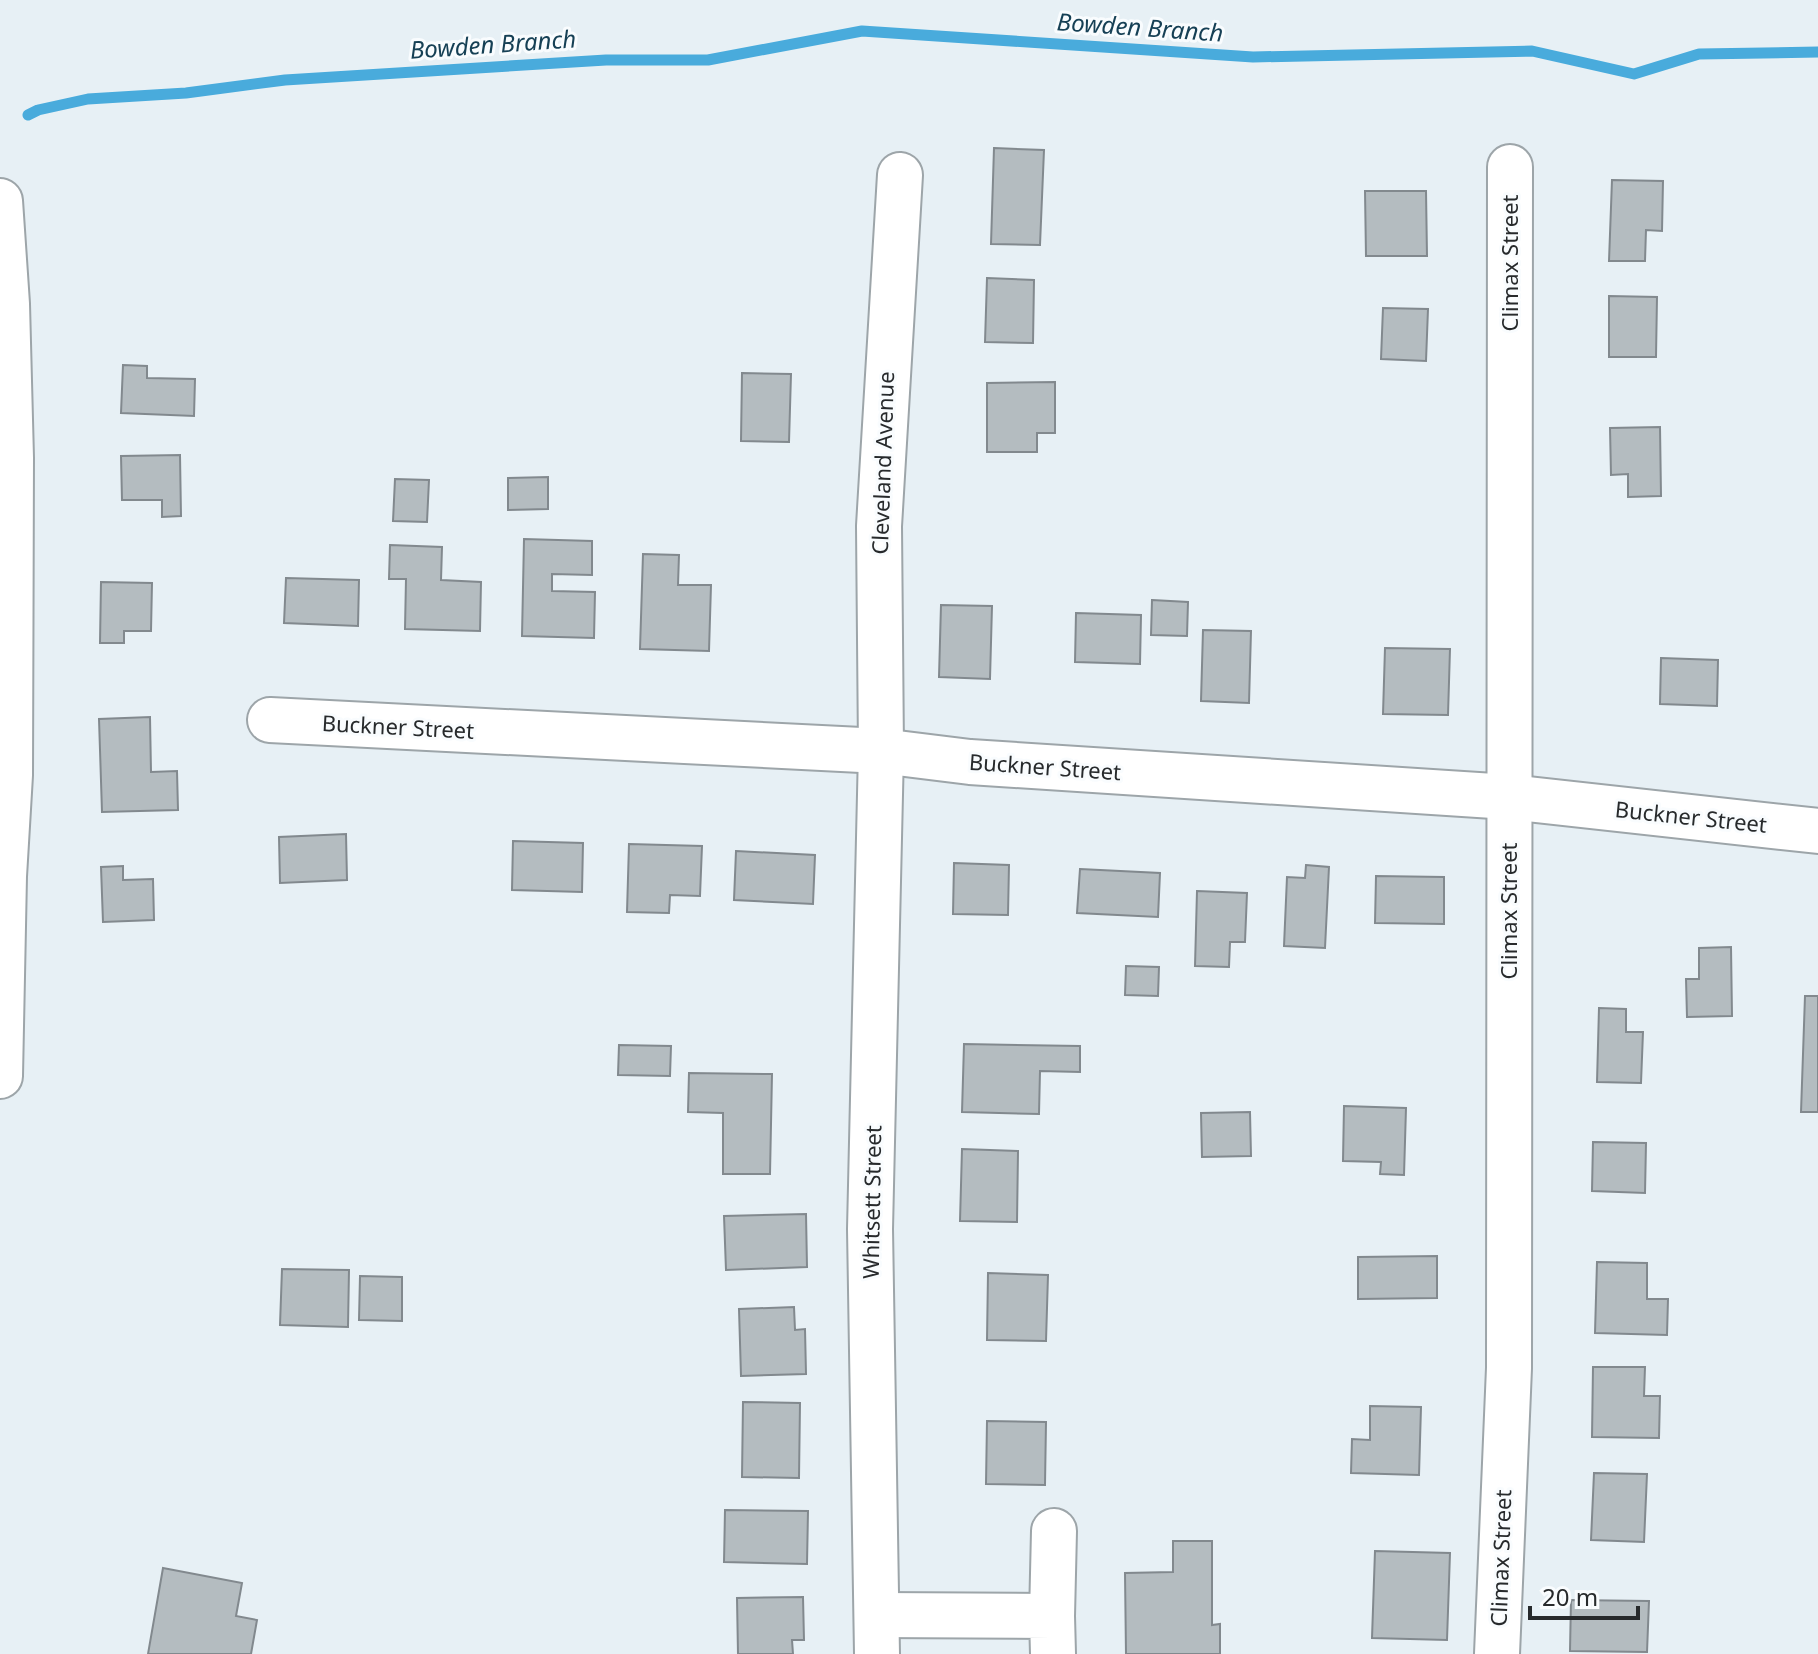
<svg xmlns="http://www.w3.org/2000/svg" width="1818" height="1654" font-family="'Noto Sans',sans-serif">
<rect width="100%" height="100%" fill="#e7f0f5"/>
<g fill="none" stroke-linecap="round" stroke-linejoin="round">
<polyline stroke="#49abdc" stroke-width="11" points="28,115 38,110 88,99 186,93 285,80 606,60 708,60 862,31 1253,57 1532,51 1634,74 1699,54 1818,52"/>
</g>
<g fill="#b4bcc0" stroke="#82898e" stroke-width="2">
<polygon points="994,148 1044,150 1040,245 991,244"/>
<polygon points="1612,180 1663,181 1662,231 1646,230 1645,261 1609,261"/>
<polygon points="1365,191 1426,191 1427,256 1366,256"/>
<polygon points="987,278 1034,280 1033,343 985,342"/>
<polygon points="1609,296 1657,297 1656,357 1609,357"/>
<polygon points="1383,308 1428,309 1426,361 1381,359"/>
<polygon points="123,365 147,366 147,378 195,379 194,416 121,413"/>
<polygon points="742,373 791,374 789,442 741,441"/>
<polygon points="1055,382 1055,433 1037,433 1037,452 987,452 987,383"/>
<polygon points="1660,427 1661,496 1628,497 1628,474 1611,475 1610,428"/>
<polygon points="180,455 181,516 162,517 162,500 122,500 121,456"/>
<polygon points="548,477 548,509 508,510 508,478"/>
<polygon points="395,479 429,480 427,522 393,521"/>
<polygon points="524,539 592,541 592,575 552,574 552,591 595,592 594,638 522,636"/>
<polygon points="390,545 442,547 441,580 481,582 480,631 405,629 406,579 389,579"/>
<polygon points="643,554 679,555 678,585 711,585 709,651 640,649"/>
<polygon points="286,578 359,580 358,626 284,623"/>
<polygon points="101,582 152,583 151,631 124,631 124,643 100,643"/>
<polygon points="1152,600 1188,602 1187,636 1151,635"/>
<polygon points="941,605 992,606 990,679 939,677"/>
<polygon points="1076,613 1141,615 1140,664 1075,662"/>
<polygon points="1203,630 1251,631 1249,703 1201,701"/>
<polygon points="1385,648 1450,649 1448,715 1383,714"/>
<polygon points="1661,658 1718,660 1717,706 1660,704"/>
<polygon points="150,717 151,772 177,771 178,810 102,812 99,719"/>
<polygon points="346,834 347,880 280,883 279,837"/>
<polygon points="513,841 583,843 582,892 512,890"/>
<polygon points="629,844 702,846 700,896 670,895 669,913 627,912"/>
<polygon points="736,851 815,855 813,904 734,900"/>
<polygon points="954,863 1009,865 1008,915 953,914"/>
<polygon points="1306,865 1329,867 1325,948 1284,946 1287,877 1305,878"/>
<polygon points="123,866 123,880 153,879 154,920 103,922 101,867"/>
<polygon points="1080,869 1160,873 1158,917 1077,913"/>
<polygon points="1376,876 1444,877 1444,924 1375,923"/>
<polygon points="1197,891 1247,893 1245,942 1230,942 1229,967 1195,966"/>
<polygon points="1731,947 1732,1016 1687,1017 1686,979 1699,979 1699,948"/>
<polygon points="1126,966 1159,967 1158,996 1125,995"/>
<polygon points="1805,996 1818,996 1818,1112 1801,1112"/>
<polygon points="1599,1008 1626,1009 1626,1032 1643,1032 1641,1083 1597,1082"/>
<polygon points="964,1044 1080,1046 1080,1072 1040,1071 1039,1114 962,1112"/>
<polygon points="619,1045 671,1046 670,1076 618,1075"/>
<polygon points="689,1073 772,1074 770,1174 723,1174 723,1113 688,1112"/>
<polygon points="1344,1106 1406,1108 1404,1175 1380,1174 1381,1162 1343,1161"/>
<polygon points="1250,1112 1251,1156 1202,1157 1201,1113"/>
<polygon points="1593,1142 1646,1143 1645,1193 1592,1191"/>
<polygon points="962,1149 1018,1151 1017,1222 960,1221"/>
<polygon points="806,1214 807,1267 726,1270 724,1216"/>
<polygon points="1437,1256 1437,1298 1358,1299 1358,1257"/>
<polygon points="1597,1262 1647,1263 1647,1299 1668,1299 1667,1335 1595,1333"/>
<polygon points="282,1269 349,1270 348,1327 280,1325"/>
<polygon points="988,1273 1048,1275 1046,1341 987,1340"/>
<polygon points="360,1276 402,1277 402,1321 359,1320"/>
<polygon points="794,1307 795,1330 805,1329 806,1374 741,1376 739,1309"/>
<polygon points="1593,1367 1645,1367 1644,1396 1660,1396 1659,1438 1592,1437"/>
<polygon points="743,1402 800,1403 799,1478 742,1477"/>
<polygon points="1370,1406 1421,1407 1419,1475 1351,1473 1352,1439 1370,1440"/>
<polygon points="987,1421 1046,1422 1045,1485 986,1484"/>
<polygon points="1594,1473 1647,1474 1644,1542 1591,1540"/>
<polygon points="725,1510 808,1511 807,1564 724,1562"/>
<polygon points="1173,1541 1212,1541 1212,1625 1220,1624 1220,1654 1126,1654 1125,1573 1173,1572"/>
<polygon points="1375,1551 1450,1553 1447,1640 1372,1638"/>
<polygon points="163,1568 242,1583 236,1616 257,1620 251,1654 148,1654"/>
<polygon points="803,1597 804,1640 792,1640 793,1654 738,1654 737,1598"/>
<polygon points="1571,1600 1649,1601 1647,1652 1570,1651"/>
</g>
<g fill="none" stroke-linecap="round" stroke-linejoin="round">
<g stroke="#9da5a9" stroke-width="48">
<g id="minor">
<polyline points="0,201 7,304 11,458 10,775 4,876 0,1076"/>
<polyline points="270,720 881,751 970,762 1509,797 1818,831"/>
<polyline points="877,1615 1052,1616 1053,1654"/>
<polyline points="1052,1616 1054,1531"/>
<polyline points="877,1654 870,1229 881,751 879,526 900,175"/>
<polyline points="1497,1654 1509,1368 1510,167"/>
</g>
</g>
<use href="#minor" stroke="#fff" stroke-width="44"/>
</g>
<g text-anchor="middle" stroke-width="6" stroke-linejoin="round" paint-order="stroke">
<g font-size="22" fill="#272a2c" stroke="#f9fcfe">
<text transform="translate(1510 263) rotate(-90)" y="8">Climax Street</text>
<text transform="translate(883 463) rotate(-88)" y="8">Cleveland Avenue</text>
<text transform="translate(398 727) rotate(3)" y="8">Buckner Street</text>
<text transform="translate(1045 767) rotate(4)" y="8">Buckner Street</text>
<text transform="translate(1691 817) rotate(6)" y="8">Buckner Street</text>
<text transform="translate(1509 911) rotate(-90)" y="8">Climax Street</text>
<text transform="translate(872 1202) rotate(-89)" y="8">Whitsett Street</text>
<text transform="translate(1501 1558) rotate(-88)" y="8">Climax Street</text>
</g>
<g font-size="24" font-style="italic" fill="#164055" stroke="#f9fcfe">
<text transform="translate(1140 28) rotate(4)" y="8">Bowden Branch</text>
<text transform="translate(493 45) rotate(-4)" y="8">Bowden Branch</text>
</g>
</g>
<path d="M1530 1606v12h108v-12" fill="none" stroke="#272a2c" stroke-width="4"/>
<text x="1542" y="1606" font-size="24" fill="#272a2c" stroke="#f9fcfe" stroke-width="6" paint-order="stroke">20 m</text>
</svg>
